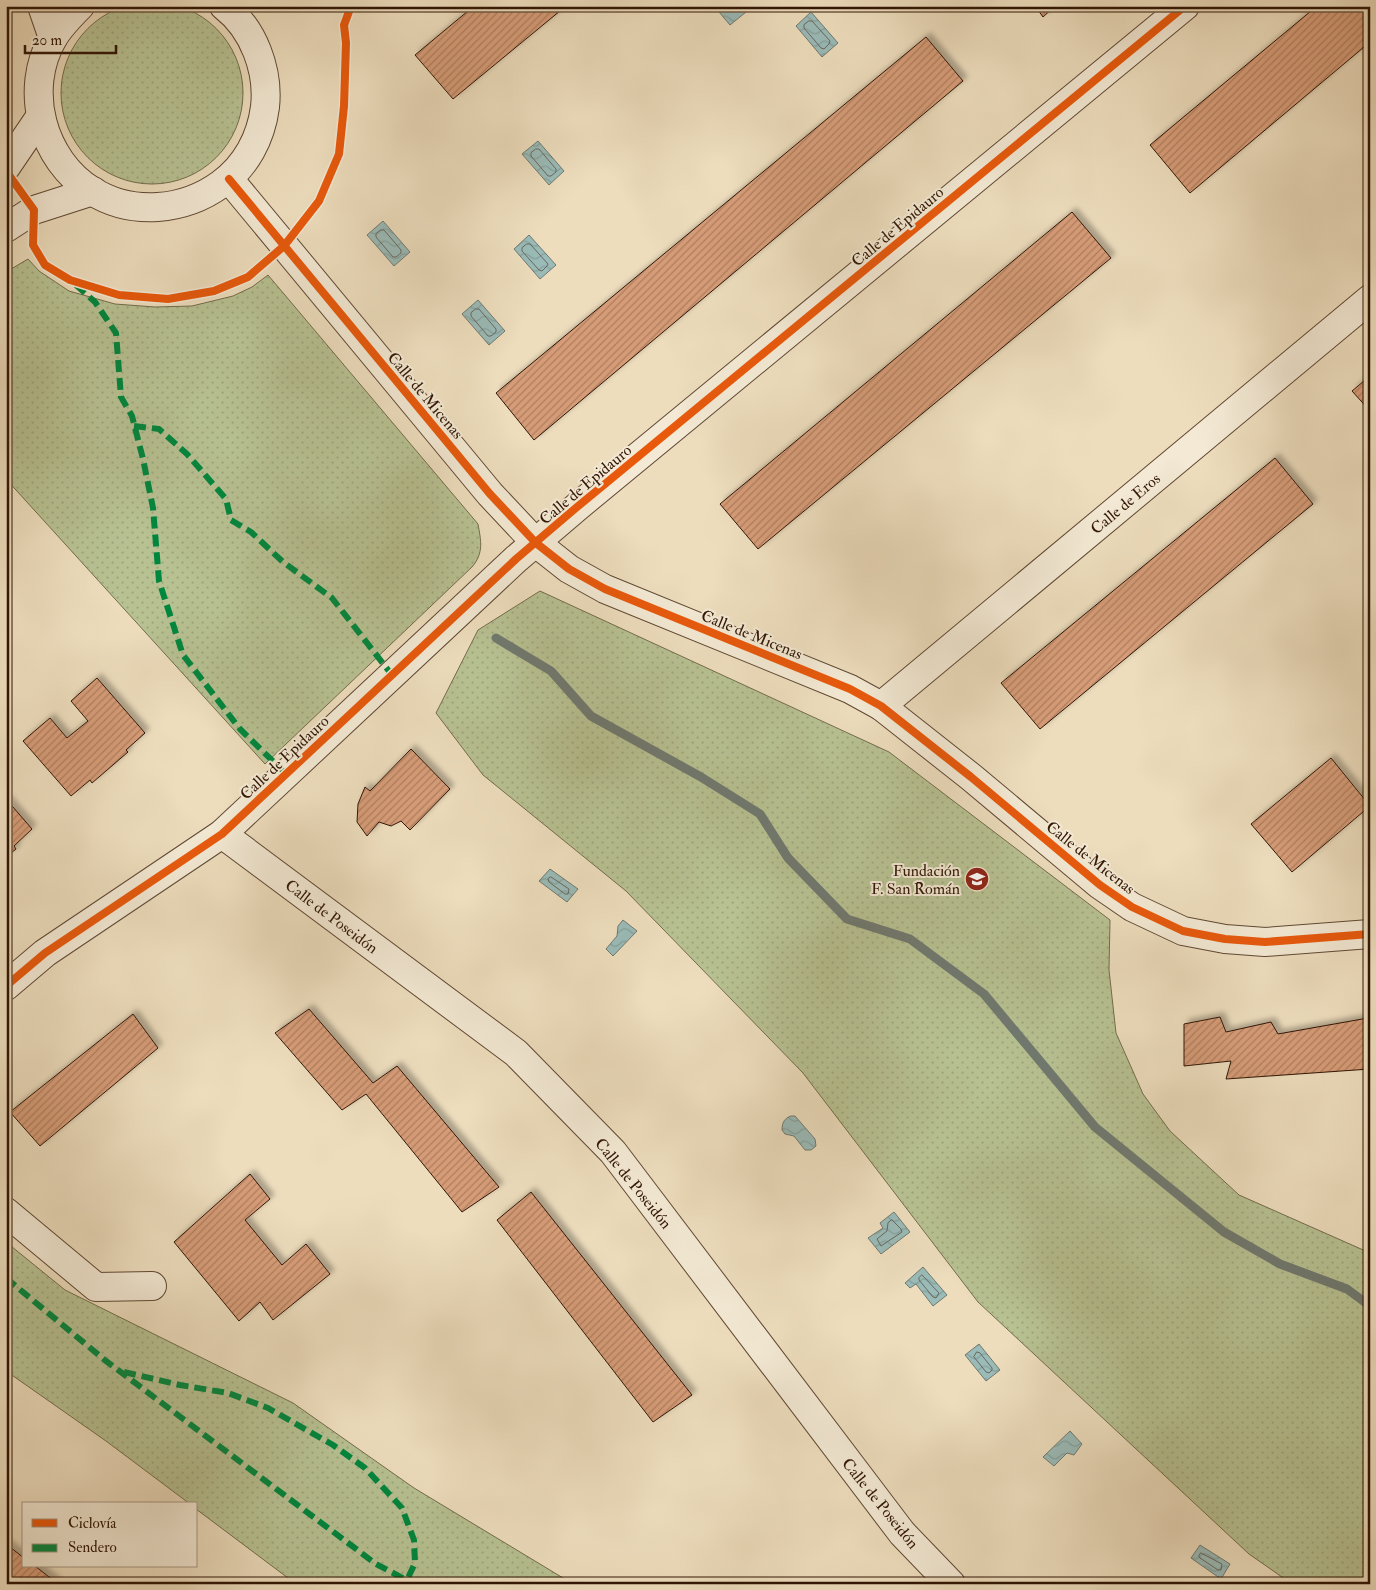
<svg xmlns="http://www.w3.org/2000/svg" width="1376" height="1590" font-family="'IM FELL Double Pica',serif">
<defs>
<pattern id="grass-dots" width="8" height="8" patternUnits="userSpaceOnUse" patternTransform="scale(1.25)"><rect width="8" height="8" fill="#b7c192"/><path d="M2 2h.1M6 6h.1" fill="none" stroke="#9ea57c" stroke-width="1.8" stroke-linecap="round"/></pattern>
<pattern id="water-waves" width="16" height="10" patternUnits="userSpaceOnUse" patternTransform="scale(1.25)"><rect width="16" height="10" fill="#9abbb8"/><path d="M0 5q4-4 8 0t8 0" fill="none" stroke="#85a09d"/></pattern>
<pattern id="building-hatch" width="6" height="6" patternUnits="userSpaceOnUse" patternTransform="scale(1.25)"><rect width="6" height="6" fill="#d69c77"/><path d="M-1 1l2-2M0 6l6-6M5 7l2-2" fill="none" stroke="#ae7e60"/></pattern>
<filter id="shadow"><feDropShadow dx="4.5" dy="-4.5" stdDeviation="2.5" flood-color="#0004"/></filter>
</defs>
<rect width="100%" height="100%" fill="#edddbd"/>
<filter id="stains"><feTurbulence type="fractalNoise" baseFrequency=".004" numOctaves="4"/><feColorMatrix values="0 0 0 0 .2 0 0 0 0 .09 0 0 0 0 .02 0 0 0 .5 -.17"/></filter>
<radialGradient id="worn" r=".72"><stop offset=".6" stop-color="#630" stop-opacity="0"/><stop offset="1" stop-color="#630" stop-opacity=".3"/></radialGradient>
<g fill="url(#grass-dots)" stroke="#746c4c">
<circle cx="152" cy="93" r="91"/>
<path d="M28 259 39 271 69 291 115 304 155 307 192 306 233 296 252 287 268 275 478 524C481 541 484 553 472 567L265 764 6 479V272Z"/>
<polygon points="540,591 889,752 1110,920 1109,970 1116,1033 1143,1094 1170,1131 1239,1195 1370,1253 1370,1584 1292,1584 1249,1554 978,1302 803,1073 626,891 483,775 436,713 478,630"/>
<polygon points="6,1242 65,1290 293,1403 414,1488 573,1584 296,1584 196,1509 196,1504 190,1504 106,1441 6,1371"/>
</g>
<g fill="url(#water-waves)" stroke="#707970">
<polygon points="714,6 741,6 746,12 730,25"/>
<polygon points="811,12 838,43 822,57 796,26"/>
<polygon points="538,141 564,171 549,185 522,154"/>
<polygon points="383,221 410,252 394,266 367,235"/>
<polygon points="529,235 556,265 540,279 514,249"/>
<polygon points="478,300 505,331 489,345 462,314"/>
<polygon points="550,869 578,889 567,902 539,881"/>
<polygon points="623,920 637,931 613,956 606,949 617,936 618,926"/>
<path d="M791 1116H795L815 1139 816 1146 811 1150H805L794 1136 785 1134 782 1130C782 1122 785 1118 791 1116Z"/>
<polygon points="894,1212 910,1232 881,1254 868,1238 883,1228 880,1223"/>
<polygon points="923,1267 947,1295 933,1306 916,1284 910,1288 905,1283"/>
<polygon points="979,1344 1000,1370 986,1381 965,1355"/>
<polygon points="1070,1431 1082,1444 1074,1455 1067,1453 1054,1466 1043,1457"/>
<polygon points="1200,1545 1230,1564 1221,1579 1191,1558"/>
</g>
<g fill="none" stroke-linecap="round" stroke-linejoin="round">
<g stroke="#66685e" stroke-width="1">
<polygon points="809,21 812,21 830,41 829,44 824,49 821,48 804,28 804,25"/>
<polygon points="536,149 539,149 556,169 556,172 551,176 548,176 531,156 531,153"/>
<polygon points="381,230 384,230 401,250 401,253 396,257 393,257 376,237 376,234"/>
<polygon points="527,244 530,244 548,264 547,266 542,271 539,270 522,251 522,248"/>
<polygon points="476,309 479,309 496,329 496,332 491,336 488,336 471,316 471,313"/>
<polygon points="551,877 569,889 568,894 565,894 549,882 548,879"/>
<polygon points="892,1220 901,1229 902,1232 881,1246 877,1239 887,1231 888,1223"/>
<polygon points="922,1275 939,1293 936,1298 933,1297 919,1280 919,1278"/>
<polygon points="977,1352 980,1353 992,1368 992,1370 989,1373 986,1372 974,1357"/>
<polygon points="1201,1553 1222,1564 1221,1570 1218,1570 1200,1558 1199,1556"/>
</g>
<polyline stroke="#707970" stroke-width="9" points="496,638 551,671 591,716 701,777 760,814 788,858 847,919 910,939 984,994 1095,1127 1224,1232 1280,1264 1347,1289 1370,1306"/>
</g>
<g fill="url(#building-hatch)" stroke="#311605" filter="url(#shadow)">
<polygon points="474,6 566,6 453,99 415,55"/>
<polygon points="1035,6 1055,6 1043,17"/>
<polygon points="1317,6 1370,6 1370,42 1190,193 1150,145"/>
<polygon points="926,37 963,81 534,440 496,393"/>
<polygon points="1072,212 1111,258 758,549 720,504"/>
<polygon points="1370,376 1370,411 1352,391"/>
<polygon points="1275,458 1313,504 1040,729 1001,683"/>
<polygon points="97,678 145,733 126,750 128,752 92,783 90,780 71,796 23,741 50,718 67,738 88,721 71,701"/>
<polygon points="411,749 450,789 410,830 401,821 391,826 379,822 367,836 357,822 358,804 365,787 370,791"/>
<polygon points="1331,758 1370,806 1292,872 1251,824"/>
<polygon points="6,799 32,829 14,846 16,849 6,857"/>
<polygon points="309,1009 373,1083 397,1066 499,1187 462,1212 366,1094 342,1110 275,1033"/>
<polygon points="133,1014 158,1048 40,1146 10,1112"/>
<polygon points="1220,1017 1226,1032 1271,1022 1278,1034 1368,1018 1370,1021 1370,1069 1226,1079 1231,1061 1184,1066 1184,1024"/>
<polygon points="250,1174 270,1199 245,1220 282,1265 306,1244 330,1274 273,1320 260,1302 239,1321 174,1242"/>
<polygon points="531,1192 692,1395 653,1422 497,1220"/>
<polygon points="6,1544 24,1558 24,1566 35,1566 58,1584 6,1584"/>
</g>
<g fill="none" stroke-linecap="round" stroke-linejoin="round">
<g stroke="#604833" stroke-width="30">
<g id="minor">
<polyline points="6,167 40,117"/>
<polyline points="229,179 490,494 536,543 569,569 605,589 850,689 881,706 971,777 1100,885 1132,907 1183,931 1225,939 1265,942 1370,934"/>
<polyline points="6,228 34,210 93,191"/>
<polyline points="881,706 1370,299"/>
<polyline points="222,834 516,1053 613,1152 902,1533 951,1584"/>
<polyline points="6,986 45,953 222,834 516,559 577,507 1185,6"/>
<polyline points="6,1212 96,1287 152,1286"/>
</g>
</g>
<g stroke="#604833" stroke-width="30">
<g id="tertiary">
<polyline points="42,6 53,38"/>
<path d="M80 6C70 16 60 26 53 38 23 90 42 160 92 191 132 216 184 211 221 184 246 166 261 138 265 107 269 71 254 29 224 6"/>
</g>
</g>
<use href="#minor" stroke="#f3e9d4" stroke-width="28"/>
<use href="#tertiary" stroke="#f3e9d4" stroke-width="28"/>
<g stroke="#00873e" stroke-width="6" stroke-dasharray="12 6" stroke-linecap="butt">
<polyline points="76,285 95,302 116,333 121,397 132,416 143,459 153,508 159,581 183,655 240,729 286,774"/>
<polyline points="134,426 159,429 187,454 226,499 231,520 251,532 283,562 332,598 392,675"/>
<polyline points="6,1278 106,1361 376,1564 414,1584"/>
<polyline points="124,1372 180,1385 228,1393 268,1408 333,1445 365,1468 402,1508 414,1540 415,1563 407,1580 404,1583"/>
</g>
<g stroke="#f3e9d4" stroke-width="11">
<g id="cycleway">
<polyline points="6,171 34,210 33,245 45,265 70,280 119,295 168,299 214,291 248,277 284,246 319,201 339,154 344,106 346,43 344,25 351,6"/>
<polyline points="229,179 490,494 536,543 569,569 605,589 850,689 881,706 971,777 1100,885 1132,907 1183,931 1225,939 1265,942 1370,934"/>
<polyline points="6,986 45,953 222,834 516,559 577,507 1185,6"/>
</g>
</g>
<use href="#cycleway" stroke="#e8590c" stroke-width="8"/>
</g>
<defs>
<g id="school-disc" transform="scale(1.25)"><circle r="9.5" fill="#8f2418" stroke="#f3e9d4"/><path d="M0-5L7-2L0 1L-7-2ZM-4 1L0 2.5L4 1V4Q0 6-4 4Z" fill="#fff"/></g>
</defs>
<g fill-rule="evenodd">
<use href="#school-disc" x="977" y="879"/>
</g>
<g text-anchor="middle" stroke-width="4" stroke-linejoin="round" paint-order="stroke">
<g font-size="16" fill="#311605" stroke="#f3e9d4">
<text transform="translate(897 226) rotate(-40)" y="6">Calle de Epidauro</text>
<text transform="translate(426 395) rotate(50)" y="6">Calle de Micenas</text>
<text transform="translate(585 484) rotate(-40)" y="6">Calle de Epidauro</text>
<text transform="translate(1125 503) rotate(-40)" y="6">Calle de Eros</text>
<text transform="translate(752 634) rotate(22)" y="6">Calle de Micenas</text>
<text transform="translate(284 757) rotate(-43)" y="6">Calle de Epidauro</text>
<text transform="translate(1091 857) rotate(38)" y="6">Calle de Micenas</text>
<text transform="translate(332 916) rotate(37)" y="6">Calle de Poseidón</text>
<text transform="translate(634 1183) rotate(51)" y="6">Calle de Poseidón</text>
<text transform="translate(881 1503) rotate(51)" y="6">Calle de Poseidón</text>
</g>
<g font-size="16" fill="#311605" stroke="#f3e9d4" text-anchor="end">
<text x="960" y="876">Fundación<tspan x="960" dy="18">F. San Román</tspan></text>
</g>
</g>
<rect width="1376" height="1590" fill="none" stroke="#edddbd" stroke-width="25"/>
<rect x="8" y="8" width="1361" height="1575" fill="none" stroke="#311605" stroke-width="2.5"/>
<rect x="12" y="12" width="1351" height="1565" fill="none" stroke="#311605"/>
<rect x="22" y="1502" width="175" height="65" fill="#f3e9d4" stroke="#a59581"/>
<rect x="32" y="1519" width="25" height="8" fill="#e8590c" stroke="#a59581"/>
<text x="68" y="1528" font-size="15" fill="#311605">Ciclovía</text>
<rect x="32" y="1544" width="25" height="8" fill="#00873e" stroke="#a59581"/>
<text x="68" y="1552" font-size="15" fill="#311605">Sendero</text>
<path d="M25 45v8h91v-8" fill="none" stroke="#311605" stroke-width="2.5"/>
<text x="32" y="45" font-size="15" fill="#311605" stroke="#f3e9d4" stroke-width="4" paint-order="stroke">20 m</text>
<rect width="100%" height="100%" filter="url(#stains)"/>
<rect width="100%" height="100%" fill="url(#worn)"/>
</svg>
